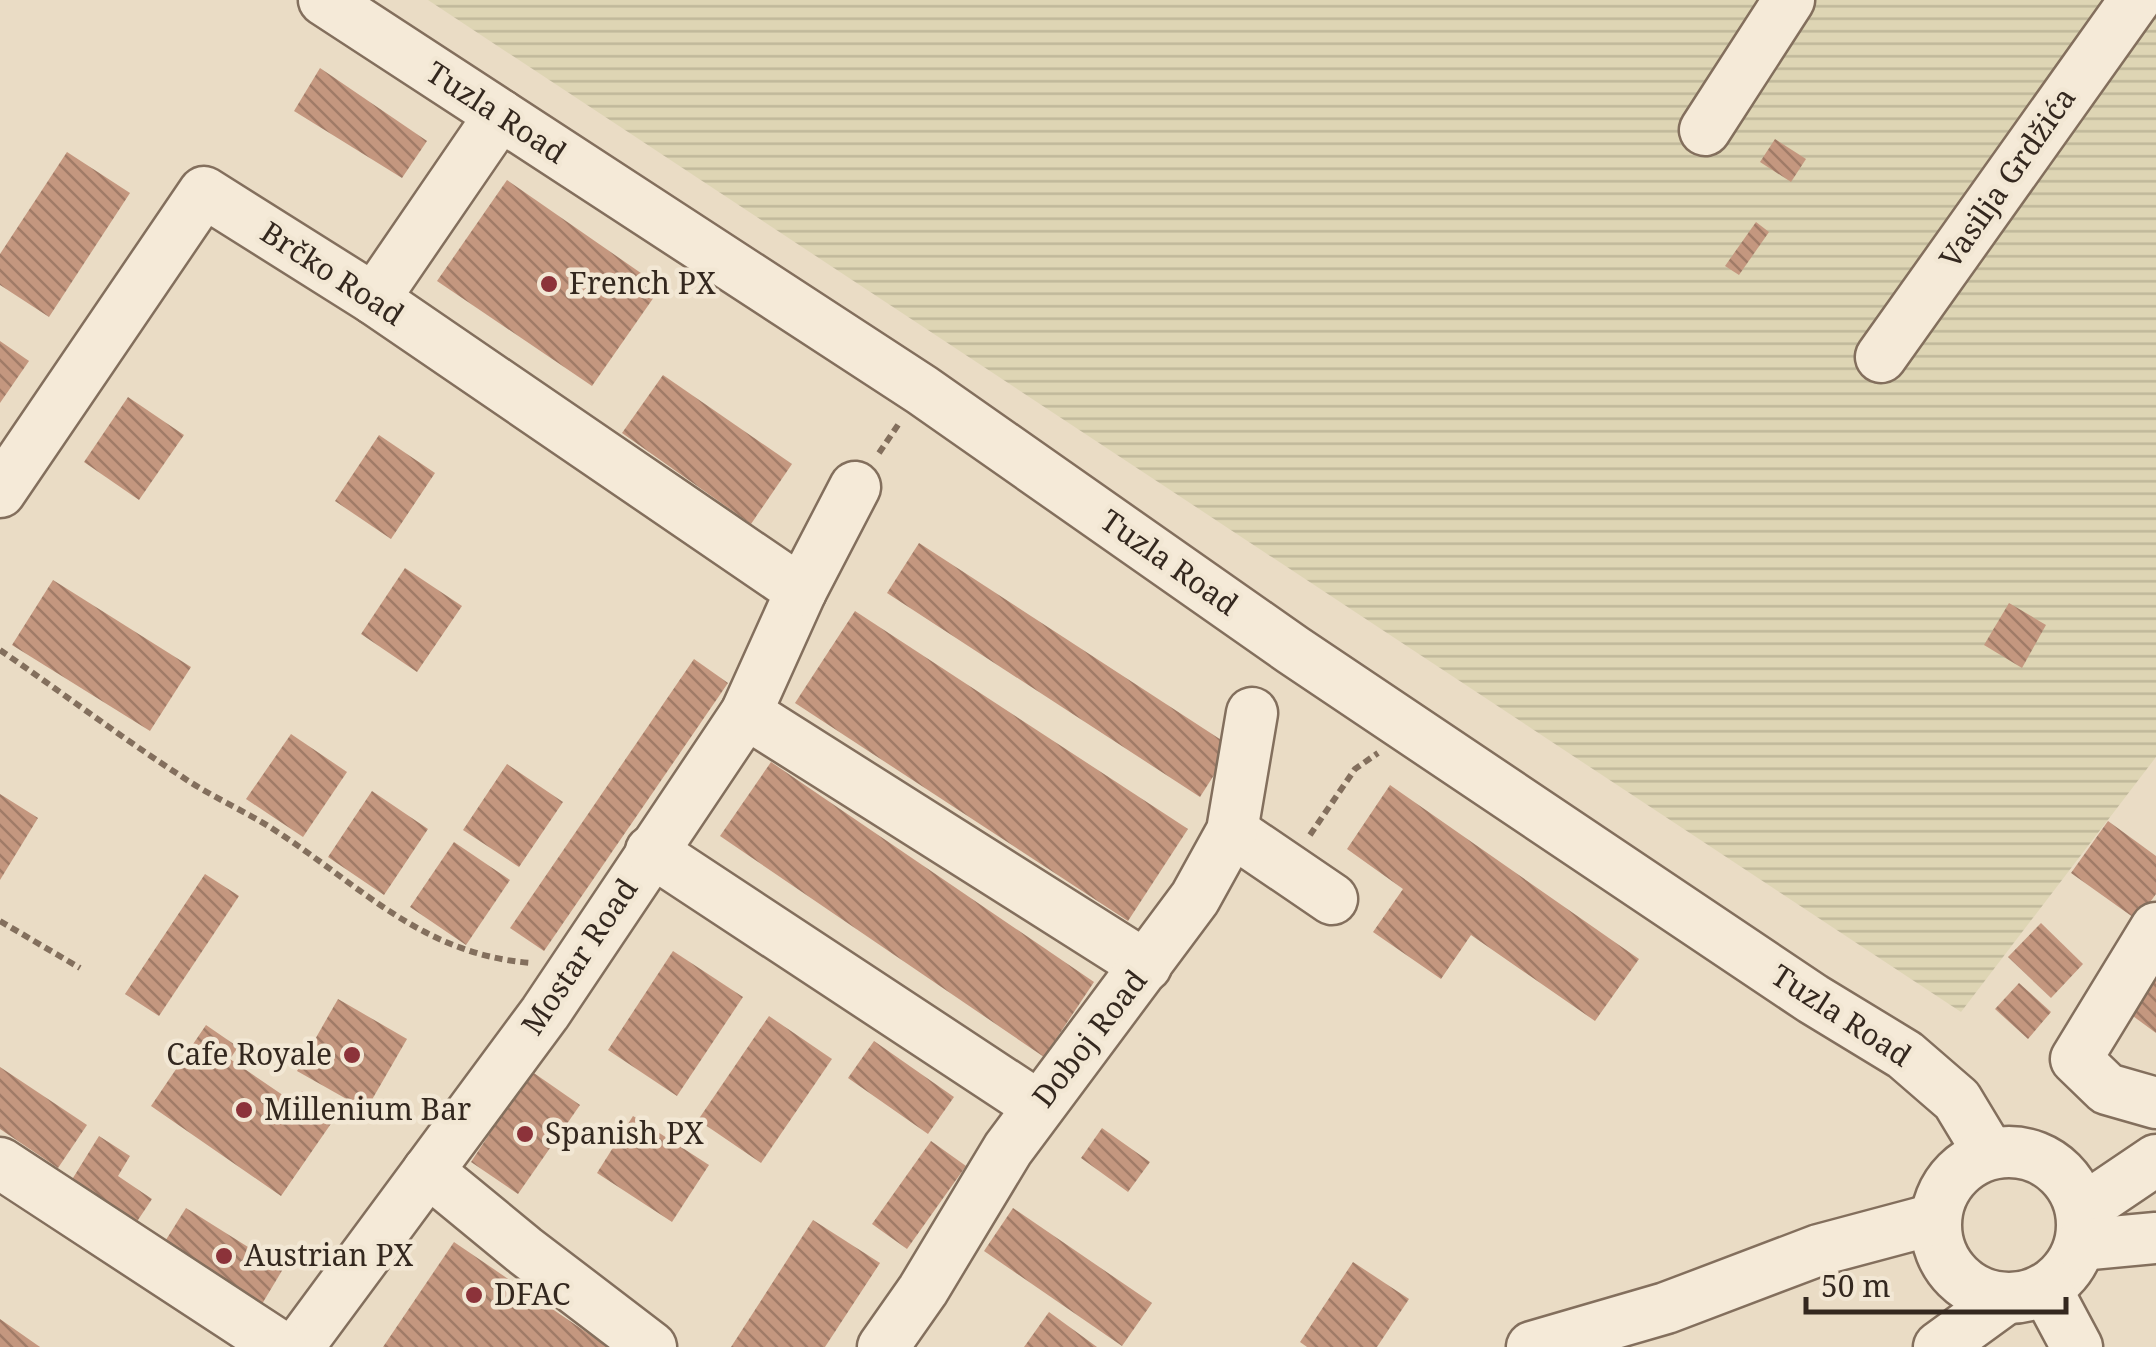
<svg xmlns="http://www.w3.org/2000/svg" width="2156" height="1347" font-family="'Noto Serif',serif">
<defs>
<pattern id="farmland-rules" width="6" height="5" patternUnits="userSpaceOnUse" patternTransform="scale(2.5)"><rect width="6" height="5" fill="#ded5b4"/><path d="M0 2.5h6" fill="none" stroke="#bfb79a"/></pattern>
<pattern id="building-back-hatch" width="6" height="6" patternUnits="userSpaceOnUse" patternTransform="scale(2.5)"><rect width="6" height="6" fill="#c4977f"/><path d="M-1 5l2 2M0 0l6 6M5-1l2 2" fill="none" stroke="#a07b67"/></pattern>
</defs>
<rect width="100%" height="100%" fill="#eadcc5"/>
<polygon fill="url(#farmland-rules)" points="428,0 2156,0 2156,757 1961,1012"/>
<g fill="url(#building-back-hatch)">
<polygon points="320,68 427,141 402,178 294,111"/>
<polygon points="1775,139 1806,159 1791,182 1760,162"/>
<polygon points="67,152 130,193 49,317 0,285 0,254"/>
<polygon points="507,180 661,287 592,386 437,281"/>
<polygon points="1756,222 1769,232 1739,275 1725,266"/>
<polygon points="0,341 29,361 0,403"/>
<polygon points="663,375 792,464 751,524 622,433"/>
<polygon points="128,397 184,435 139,500 84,462"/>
<polygon points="379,435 435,473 391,539 335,501"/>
<polygon points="919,543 1232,747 1200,797 887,593"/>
<polygon points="405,568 462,606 417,672 361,634"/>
<polygon points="53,580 191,667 150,731 12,645"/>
<polygon points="2009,603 2046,625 2022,668 1984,645"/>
<polygon points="855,611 1188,829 1128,921 795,703"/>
<polygon points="694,659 728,683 544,951 510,928"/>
<polygon points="291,734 347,772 303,837 246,799"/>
<polygon points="771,762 1094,982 1044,1057 720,836"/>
<polygon points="507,764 563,802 519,867 463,830"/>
<polygon points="1390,785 1639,959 1595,1021 1471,935 1441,979 1373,932 1403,889 1347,849"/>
<polygon points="372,791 428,829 384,895 328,857"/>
<polygon points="0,794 38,818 0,880"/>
<polygon points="2108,821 2156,856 2156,894 2137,920 2071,873"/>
<polygon points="454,842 510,880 466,945 410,907"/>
<polygon points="205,874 239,896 159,1016 125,994"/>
<polygon points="2041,923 2083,964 2051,998 2008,957"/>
<polygon points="673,951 743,997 677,1096 608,1050"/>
<polygon points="2156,955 2156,1033 2122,1008"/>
<polygon points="2019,983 2051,1012 2028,1039 1995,1009"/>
<polygon points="338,999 407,1039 366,1110 297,1071"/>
<polygon points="769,1016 832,1059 761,1163 698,1120"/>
<polygon points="206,1025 238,1047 230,1059 293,1102 302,1091 337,1115 281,1196 151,1106"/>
<polygon points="874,1041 954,1097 928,1134 848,1078"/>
<polygon points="0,1067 87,1125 58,1168 0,1129"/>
<polygon points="531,1071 580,1105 518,1194 471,1162"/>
<polygon points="633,1116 709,1165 672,1222 597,1173"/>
<polygon points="1102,1128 1150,1162 1128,1192 1081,1158"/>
<polygon points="99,1136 130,1156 118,1176 152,1199 132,1229 68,1186"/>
<polygon points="931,1141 966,1166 907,1249 872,1224"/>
<polygon points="186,1208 283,1269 262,1304 164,1243"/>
<polygon points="1013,1208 1152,1303 1122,1346 984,1251"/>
<polygon points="813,1220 880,1263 825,1347 731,1347"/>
<polygon points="454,1242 608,1347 383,1347"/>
<polygon points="1353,1262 1409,1299 1377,1347 1307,1347 1300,1342"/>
<polygon points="1049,1312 1097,1347 1024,1347"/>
<polygon points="0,1319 40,1347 0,1347"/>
</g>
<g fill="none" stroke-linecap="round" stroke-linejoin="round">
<g stroke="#836f5d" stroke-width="55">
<g id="minor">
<polyline points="324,0 922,390 1293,650 1813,999 1905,1055 1957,1100 1989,1153"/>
<polyline points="1705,130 1789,0"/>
<polyline points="374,299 500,115"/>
<polyline points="1881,357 2135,0"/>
<polyline points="0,492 204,192 374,299 801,591 746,713 545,1013 298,1347"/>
<polyline points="801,591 855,487"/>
<polyline points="746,713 1146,966"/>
<polyline points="1232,831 1332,899"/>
<polyline points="651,851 1038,1106"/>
<polyline points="2156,928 2076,1059 2107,1089 2156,1103"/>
<circle cx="2009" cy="1225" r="73"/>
<polyline points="0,1163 281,1347"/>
<polyline points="428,1171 524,1250 651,1347"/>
<polyline points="2082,1210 2156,1160"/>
<polyline points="2080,1245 2156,1238"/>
<polyline points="2046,1289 2077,1347"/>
<polyline points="883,1347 923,1290 1008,1149 1195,898 1232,831 1252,713"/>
<polyline points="1532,1347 1666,1308 1819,1250 1935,1219"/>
<polyline points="1939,1347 2005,1299"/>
</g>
</g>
<g stroke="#836f5d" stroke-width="6" stroke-dasharray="8 5" stroke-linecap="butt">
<polyline points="879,453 900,422"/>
<path d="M0 650C60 691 119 736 181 776 210 796 243 810 273 829 360 885 422 955 532 963"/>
<polyline points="1310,835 1355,769 1378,753"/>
<polyline points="0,921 80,968"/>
</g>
<use href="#minor" stroke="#f5ead8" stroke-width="50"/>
</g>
<g fill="#8c333a" stroke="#f2e7d4" stroke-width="4">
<circle cx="549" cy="284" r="10"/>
<circle cx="352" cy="1055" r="10"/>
<circle cx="244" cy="1110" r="10"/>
<circle cx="525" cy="1134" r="10"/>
<circle cx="224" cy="1256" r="10"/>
<circle cx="474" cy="1295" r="10"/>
</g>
<g text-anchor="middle" stroke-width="9" stroke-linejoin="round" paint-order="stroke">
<g font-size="30" fill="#34281f" stroke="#f2e7d4">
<text transform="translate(496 113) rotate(33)" y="10">Tuzla Road</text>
<text transform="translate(2008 178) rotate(-55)" y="10">Vasilja Grdžića</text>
<text transform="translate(332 274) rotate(33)" y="10">Brčko Road</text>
<text transform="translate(1169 563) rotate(35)" y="10">Tuzla Road</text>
<text transform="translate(580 957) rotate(-56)" y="10">Mostar Road</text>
<text transform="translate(1841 1016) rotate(33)" y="10">Tuzla Road</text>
<text transform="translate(1090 1039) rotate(-52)" y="10">Doboj Road</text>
</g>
<g font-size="30" fill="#34281f" stroke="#f2e7d4" text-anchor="start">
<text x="569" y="294">French PX</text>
<text x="332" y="1065" text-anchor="end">Cafe Royale</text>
<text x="264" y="1120">Millenium Bar</text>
<text x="545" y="1144">Spanish PX</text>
<text x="244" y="1266">Austrian PX</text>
<text x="494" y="1305">DFAC</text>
</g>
</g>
<path d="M1806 1297v15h260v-15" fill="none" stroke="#34281f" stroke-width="5"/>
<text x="1821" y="1297" font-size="30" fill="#34281f" stroke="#f2e7d4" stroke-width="8" paint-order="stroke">50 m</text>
</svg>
